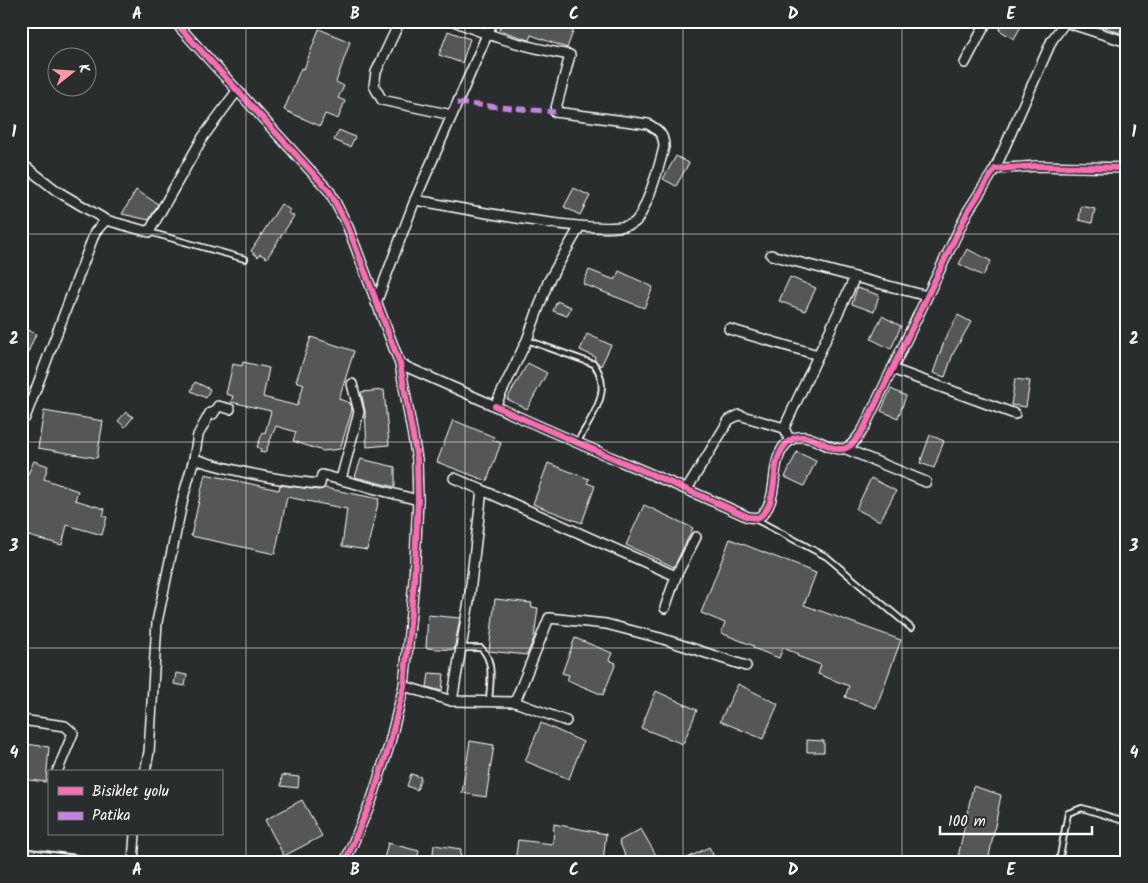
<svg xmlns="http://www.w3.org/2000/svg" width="1148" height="883" font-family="Kalam,sans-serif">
<rect width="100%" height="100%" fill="#2a2d2e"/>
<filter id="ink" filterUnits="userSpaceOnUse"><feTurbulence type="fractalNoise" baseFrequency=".02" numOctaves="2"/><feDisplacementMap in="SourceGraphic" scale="10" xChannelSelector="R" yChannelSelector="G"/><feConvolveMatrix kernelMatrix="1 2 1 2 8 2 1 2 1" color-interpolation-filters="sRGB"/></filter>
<g filter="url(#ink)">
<g fill="#555758" stroke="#fff">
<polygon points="502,21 529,21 541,26 542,21 553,21 574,29 567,48 531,35 529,40 499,30"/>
<polygon points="1004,21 1024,21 1014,39 999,30"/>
<polygon points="1089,21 1117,21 1123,23 1120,33"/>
<polygon points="319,29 350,42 336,82 344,86 338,98 345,101 338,119 325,114 320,126 284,110 301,68 304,69"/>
<polygon points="448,31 470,39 462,63 439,55"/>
<polygon points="339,130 355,137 350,147 334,140"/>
<polygon points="676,156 689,163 676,186 663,179"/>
<polygon points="574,188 590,196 580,215 564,207"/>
<polygon points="136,190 158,204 149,220 122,214"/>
<polygon points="281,204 290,210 288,213 294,216 267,258 260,254 258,257 251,251"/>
<polygon points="1081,206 1095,209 1092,223 1079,220"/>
<polygon points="967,249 991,261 983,276 959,264"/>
<polygon points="589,270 615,280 619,271 653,287 644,308 583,284"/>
<polygon points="790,277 816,288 805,311 779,301"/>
<polygon points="857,288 879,295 874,312 852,304"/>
<polygon points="557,301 571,307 567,316 553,311"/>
<polygon points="958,315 971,322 953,354 945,377 933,373 945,339"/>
<polygon points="882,316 901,326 891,349 871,339"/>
<polygon points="21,327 36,334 21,368"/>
<polygon points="587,334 611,345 601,366 594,360 595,357 580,350"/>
<polygon points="311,337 354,351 339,399 350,403 352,410 340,449 323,451 293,441 296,432 276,426 265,453 260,452 261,449 257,447 263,432 265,433 271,411 231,402 233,396 226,394 233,364 242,366 243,362 269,368 263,397 297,406 304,384 296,381"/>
<polygon points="528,363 547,373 527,409 507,399"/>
<polygon points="1015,379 1030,381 1026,407 1011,405"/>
<polygon points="195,382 210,389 206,398 191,391"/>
<polygon points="891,389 906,396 898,418 881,411"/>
<polygon points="384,390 389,445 367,447 365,411 361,392"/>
<polygon points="44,411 103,421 97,458 38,448"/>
<polygon points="126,412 133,417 125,427 118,421"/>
<polygon points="453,420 494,437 493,440 501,443 487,481 437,462"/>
<polygon points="930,435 944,441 934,468 920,463"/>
<polygon points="797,452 816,461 804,486 785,477"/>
<polygon points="361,459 395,467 395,487 355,477"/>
<polygon points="34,461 48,466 44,479 78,491 75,500 105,509 103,516 107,517 102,535 67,525 62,545 21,534 21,489"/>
<polygon points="548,463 589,479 587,483 595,486 582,523 533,504"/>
<polygon points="205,474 279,490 280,485 319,490 325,488 379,499 367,550 342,546 347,509 287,497 275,554 191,536"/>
<polygon points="871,478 896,491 880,521 856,509"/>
<polygon points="644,505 693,528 674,567 626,545"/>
<polygon points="730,539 816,573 804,605 901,640 876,708 845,697 849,686 818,674 821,665 797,656 798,654 783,648 779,658 753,648 754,646 721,633 725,623 701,613"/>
<polygon points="495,599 532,603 531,607 538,608 534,638 527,655 489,651"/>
<polygon points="428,615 460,618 454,650 426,648"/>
<polygon points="575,638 612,653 609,660 616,663 603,695 567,680 569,675 562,673"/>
<polygon points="176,673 187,675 185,686 174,684"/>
<polygon points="429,673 444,674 442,691 427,687"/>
<polygon points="738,684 778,704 763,739 720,721"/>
<polygon points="656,691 697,710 683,744 641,728"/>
<polygon points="541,723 583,742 569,779 525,761"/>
<polygon points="807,740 824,741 824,752 807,752"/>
<polygon points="470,741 494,745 486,797 462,793"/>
<polygon points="26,744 49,747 46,782 21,779"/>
<polygon points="411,774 421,777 417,790 407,786"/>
<polygon points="282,775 299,777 298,788 281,786"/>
<polygon points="973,786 1001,795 988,862 957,862"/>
<polygon points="302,800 322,836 284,856 265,820"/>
<polygon points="554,824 606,834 603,862 515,862 518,840 553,844"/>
<polygon points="641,829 660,862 628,862 619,841"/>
<polygon points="388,843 419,851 416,862 383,862"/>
<polygon points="434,845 461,849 460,862 432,862"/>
<polygon points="709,847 717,862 680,862"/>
</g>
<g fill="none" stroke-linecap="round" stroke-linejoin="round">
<g stroke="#fff" stroke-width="8">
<g id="lane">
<polyline points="149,232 245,259"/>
<path d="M527 340 594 364C614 391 591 417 577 443"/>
<polyline points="755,519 827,557 911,628"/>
<path d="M461 648H481C495 661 490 683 489 701"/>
<polyline points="1059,862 1068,813 1082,808 1127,822"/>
</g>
</g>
<g stroke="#fff" stroke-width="12">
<g id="street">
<polyline points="174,21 330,192 348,227 400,364 417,459 418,500 414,581 404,686 389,746 372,799 345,862"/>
<polyline points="400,21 376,72 374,86 382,100 452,115"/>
<polyline points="1065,22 1127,42"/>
<polyline points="965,63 987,21"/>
<polyline points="21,163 57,191 106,220 149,232 203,137 237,91"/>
<polyline points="995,169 1052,40 1066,21"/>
<path d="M415 200C447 205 618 242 636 221 647 208 660 164 664 147 664 134 658 130 648 124L555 112 570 55C530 48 491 37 454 21"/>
<polyline points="771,255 927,296"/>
<polyline points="376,303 415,200 493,21"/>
<polyline points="729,329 818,355"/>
<polyline points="400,364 495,406 527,340 548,282 579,228"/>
<polyline points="892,369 1015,414"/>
<path d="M495 406C578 445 664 478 748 517L758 518C783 501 766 462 788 442 807 425 830 455 846 448 854 445 859 435 864 428L968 211 995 169 1036 166 1127 168"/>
<polyline points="21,419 25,418 95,232 106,220"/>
<polyline points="790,441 784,428 855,277"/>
<polyline points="846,449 926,482"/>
<polyline points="194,459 198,435 210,413 213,414 218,406 230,409"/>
<polyline points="454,478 482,490"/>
<polyline points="341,479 359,412 352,384"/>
<polyline points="687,489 729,420 739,415 784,428"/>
<polyline points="665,608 676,576 696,537"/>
<polyline points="404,686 452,701 515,702 549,618 606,624 660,638 746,666"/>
<polyline points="452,701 469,601 482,490 676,576"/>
<polyline points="515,702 566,721"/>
<polyline points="21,720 65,726 73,733 57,772"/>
<path d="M145 772 149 752 157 622 184 494 194 459C236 472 276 480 320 484L322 475 418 500"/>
<polyline points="133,862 135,834"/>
</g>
</g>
<g stroke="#fff" stroke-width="16">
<polyline id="secondary" points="21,855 76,862"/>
</g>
<use href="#lane" stroke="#2a2d2e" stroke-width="4.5"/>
<use href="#street" stroke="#2a2d2e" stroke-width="9"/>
<use href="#secondary" stroke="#2a2d2e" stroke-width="12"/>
<polyline stroke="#c483df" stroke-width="5" stroke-dasharray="10 5" stroke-linecap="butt" points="457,103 555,112"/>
<g stroke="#2a2d2e" stroke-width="9">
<g id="cycleway">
<polyline points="174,21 330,192 348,227 400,364 417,459 418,500 414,581 404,686 389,746 372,799 345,862"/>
<path d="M495 406C578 445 664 478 748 517L758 518C783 501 766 462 788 442 807 425 830 455 846 448 854 445 859 435 864 428L968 211 995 169 1036 166 1127 168"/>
</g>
</g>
<use href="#cycleway" stroke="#f96db3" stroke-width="6"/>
</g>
</g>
<path fill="none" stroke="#fff" stroke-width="1" stroke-opacity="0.55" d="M246 21V862M465 21V862M683 21V862M902 21V862M21 234H1127M21 442H1127M21 648H1127"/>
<rect width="1148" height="883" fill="none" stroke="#2a2d2e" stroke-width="55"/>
<rect x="48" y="770" width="175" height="65" fill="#2a2d2e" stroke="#7f8182"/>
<rect x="58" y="787" width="25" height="8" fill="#f96db3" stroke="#7f8182"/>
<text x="92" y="796" font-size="15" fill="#ffffff">Bisiklet yolu</text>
<rect x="58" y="812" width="25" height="8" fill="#c483df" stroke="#7f8182"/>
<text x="92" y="820" font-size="15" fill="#ffffff">Patika</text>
<g transform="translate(72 72) rotate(73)"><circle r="24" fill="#2a2d2e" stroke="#7f8182"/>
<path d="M0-4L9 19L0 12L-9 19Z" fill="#ff9aa2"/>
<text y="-8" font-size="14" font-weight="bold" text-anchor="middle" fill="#ffffff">K</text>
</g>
<path d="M940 826v8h152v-8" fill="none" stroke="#ffffff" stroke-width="2.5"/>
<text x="948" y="826" font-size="15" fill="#ffffff" stroke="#2a2d2e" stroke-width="4" paint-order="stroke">100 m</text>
<rect x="28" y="28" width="1092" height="828" fill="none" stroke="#fff" stroke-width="2"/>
<g font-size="16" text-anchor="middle" font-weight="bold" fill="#fff">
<text x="137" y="19">A</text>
<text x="355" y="19">B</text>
<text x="574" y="19">C</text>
<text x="793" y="19">D</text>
<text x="1011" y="19">E</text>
<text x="14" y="137">1</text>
<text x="1134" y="137">1</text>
<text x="14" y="344">2</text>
<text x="1134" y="344">2</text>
<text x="14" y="551">3</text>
<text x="1134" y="551">3</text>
<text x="14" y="758">4</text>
<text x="1134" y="758">4</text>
<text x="137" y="875">A</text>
<text x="355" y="875">B</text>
<text x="574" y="875">C</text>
<text x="793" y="875">D</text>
<text x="1011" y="875">E</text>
</g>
</svg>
